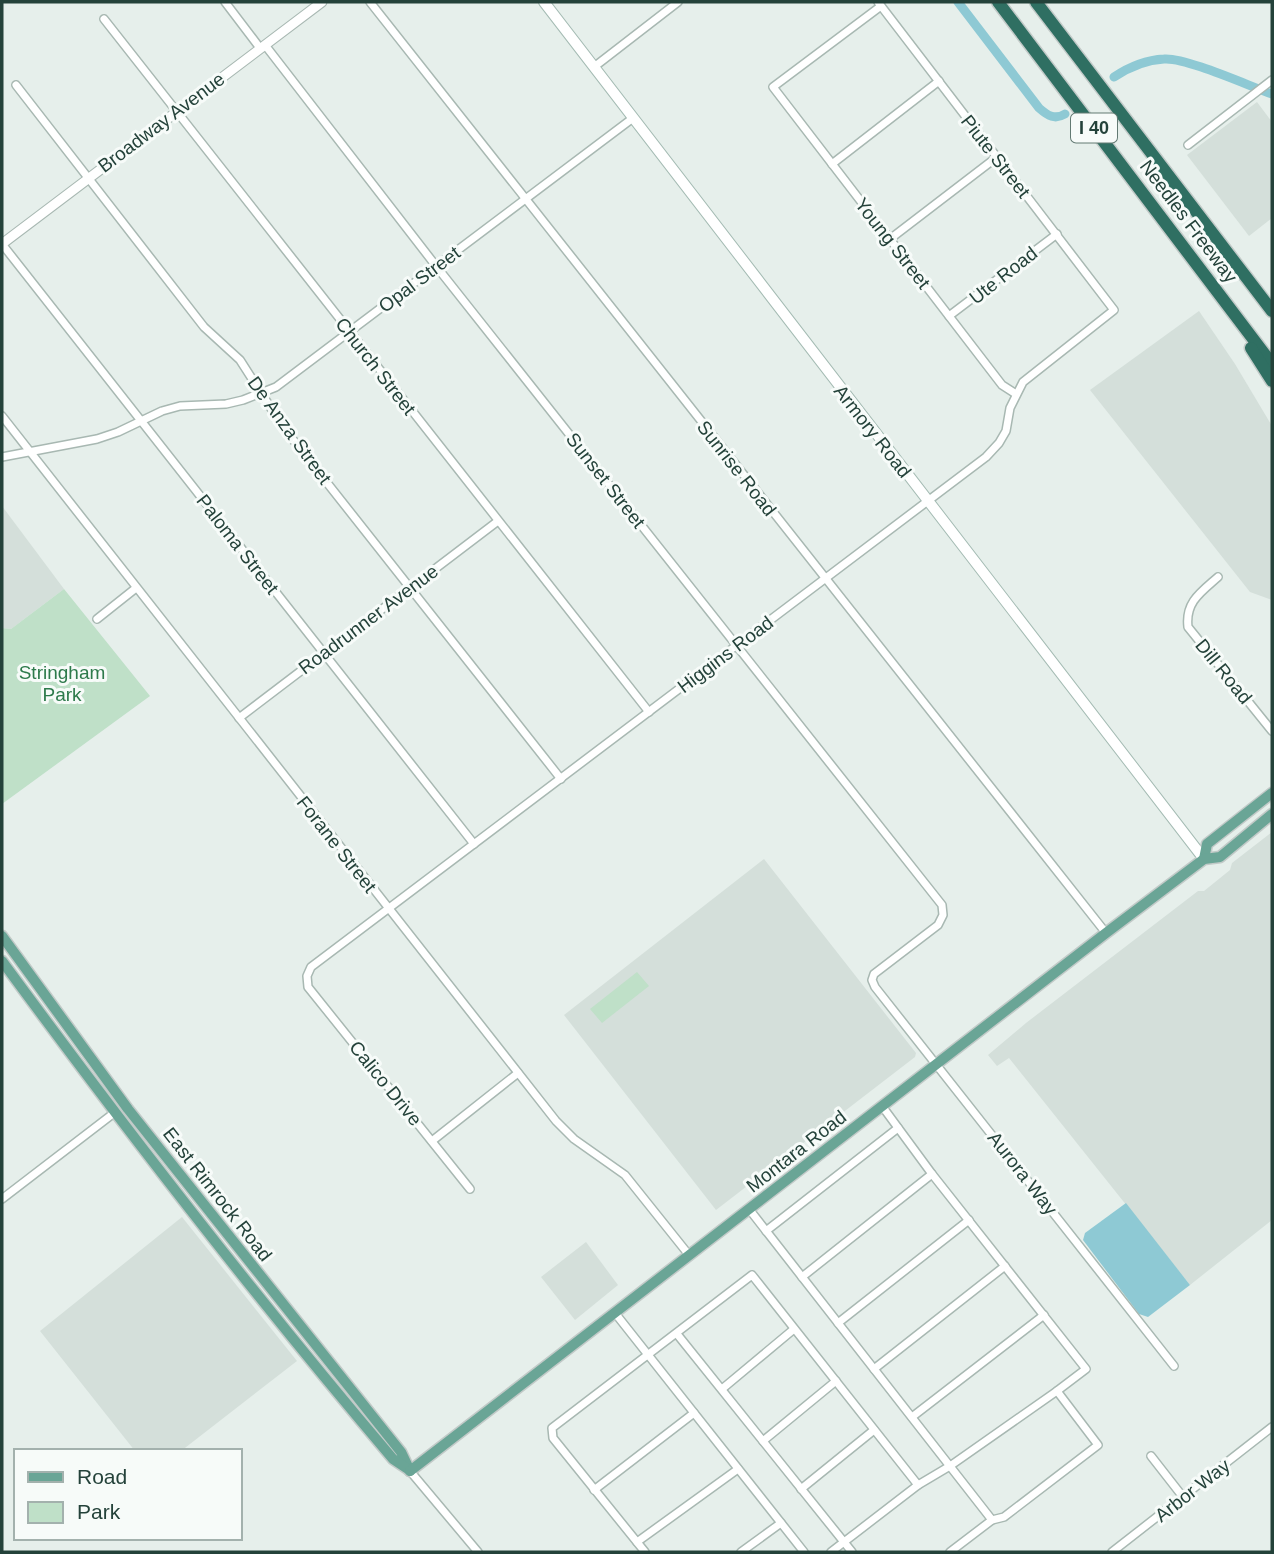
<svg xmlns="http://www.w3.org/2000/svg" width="1274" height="1554" font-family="Helvetica,sans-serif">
<rect width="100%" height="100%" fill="#e6efeb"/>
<g fill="#d4dfda">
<polygon points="1257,102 1272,122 1272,218 1249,236 1187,155"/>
<polygon points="1199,311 1235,364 1272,426 1272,600 1250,592 1090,390"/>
<polygon points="2,506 64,589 11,629 2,628"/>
<polygon points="1272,832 1272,1220 1190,1285 1009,1058 997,1066 988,1055 1026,1023 1198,891 1204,891 1230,870 1232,863"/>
<polygon points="764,859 916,1053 915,1057 716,1210 564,1015"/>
<polygon points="182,1217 297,1361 181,1451 135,1451 40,1331"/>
<polygon points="586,1242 618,1285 575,1320 541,1277"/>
</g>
<g fill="#bfe0c8">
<polygon points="64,589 150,696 2,804 2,628 11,629"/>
<polygon points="637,972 649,986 602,1023 590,1009"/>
</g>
<polygon fill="#8ec9d4" points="1126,1203 1190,1285 1148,1317 1139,1314 1083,1240 1085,1233"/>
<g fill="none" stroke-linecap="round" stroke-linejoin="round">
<g stroke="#8ec9d4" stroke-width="9">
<path d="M958 2 1039 108C1048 116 1055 120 1065 114"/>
<path d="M1114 77C1129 67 1145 60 1164 59 1185 57 1249 86 1272 94"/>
</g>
<g stroke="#a8b8b2" stroke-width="10">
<g id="minor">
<polyline points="225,2 260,48"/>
<polyline points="370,2 1106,933"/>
<polyline points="881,6 773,87 1002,385 1016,394"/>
<polyline points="104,19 649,712"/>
<polyline points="265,45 436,266 942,905 943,915 938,925 874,974 872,980 875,987 1174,1366"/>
<polyline points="594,67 678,2"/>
<polyline points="16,85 204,327 240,360 283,427 561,779"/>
<polyline points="1188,145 1272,80"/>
<polyline points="832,164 939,81"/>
<polyline points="890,239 997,157"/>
<polyline points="2,244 474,844"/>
<polyline points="949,316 1057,234"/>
<polyline points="2,416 556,1121 574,1139 625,1175 689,1255"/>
<polyline points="2,457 97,439 118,432 162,411 180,406 226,404 243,400 276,387 633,118"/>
<path d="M1218 577C1201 592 1185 602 1188 627L1272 731"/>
<polyline points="97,619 136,588"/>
<polyline points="239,718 498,521"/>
<polyline points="882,1106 932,1174 1086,1369 1057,1391 1098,1445 1004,1517 992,1520 950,1552"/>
<polyline points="432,1141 518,1073"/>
<polyline points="470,1189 308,987 307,976 311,967 986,457 999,443 1006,431 1010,408 1023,382 1114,310 878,2"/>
<polyline points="2,1199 114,1113"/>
<polyline points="749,1209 992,1520"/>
<polyline points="766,1231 898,1128"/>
<polyline points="802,1277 932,1174"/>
<polyline points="615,1313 804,1552"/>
<polyline points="838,1323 969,1220"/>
<polyline points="677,1334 852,1552"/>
<polyline points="874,1369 1005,1266"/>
<polyline points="722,1389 794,1329"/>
<polyline points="912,1417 1044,1315"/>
<polyline points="763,1441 836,1381"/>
<polyline points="1151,1456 1183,1497"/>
<polyline points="410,1471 478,1552"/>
<polyline points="918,1485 950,1466 1057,1391"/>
<polyline points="801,1489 874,1430"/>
<polyline points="594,1490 694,1413"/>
<polyline points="637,1542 738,1469"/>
<polyline points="645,1552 553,1438 552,1428 752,1275 918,1485 831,1552"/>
<polyline points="741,1552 781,1523"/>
<polyline points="1112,1552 1272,1427"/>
</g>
</g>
<g stroke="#a8b8b2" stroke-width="11">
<polyline id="tertiary" points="2,244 322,2"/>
</g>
<g stroke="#a4bbb3" stroke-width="12">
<polyline id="secondary" points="544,2 1204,859"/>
</g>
<g stroke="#c2cac8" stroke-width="13">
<g id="primary">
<polyline points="1204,859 1207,844 1272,793"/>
<polyline points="2,936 128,1109 401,1452 410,1471"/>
<path d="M2 961C127 1131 256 1298 393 1459L408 1469"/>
<polyline points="410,1471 1106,933 1204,859 1220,857 1272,814"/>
</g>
</g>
<g stroke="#c2cac8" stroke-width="15">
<g id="motorway">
<polyline points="998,2 1272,364"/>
<polyline points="1036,2 1272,311"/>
<polyline points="1251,348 1272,381"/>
</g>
</g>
<use href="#minor" stroke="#fff" stroke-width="7"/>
<use href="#tertiary" stroke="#fff" stroke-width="9"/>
<use href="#secondary" stroke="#fff" stroke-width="10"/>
<use href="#primary" stroke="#6aa596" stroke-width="10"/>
<use href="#motorway" stroke="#2f6f62" stroke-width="12"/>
</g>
<g text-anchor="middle" stroke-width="6" stroke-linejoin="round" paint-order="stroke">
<rect fill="#f7fbf9" stroke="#637a73" stroke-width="2" x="1071" y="113.5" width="46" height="29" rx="5"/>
<g font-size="18" font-weight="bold" fill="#24423a">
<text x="1094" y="134">I 40</text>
</g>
<g font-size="19" fill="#24423a" stroke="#f7fbf9">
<text transform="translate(161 122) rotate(-37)" y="7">Broadway Avenue</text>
<text transform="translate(996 156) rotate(52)" y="7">Piute Street</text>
<text transform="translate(1189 221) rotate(53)" y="7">Needles Freeway</text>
<text transform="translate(893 243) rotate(52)" y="7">Young Street</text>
<text transform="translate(1003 275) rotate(-38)" y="7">Ute Road</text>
<text transform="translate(419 279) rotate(-37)" y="7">Opal Street</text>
<text transform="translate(376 366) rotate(52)" y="7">Church Street</text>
<text transform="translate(290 430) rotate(54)" y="7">De Anza Street</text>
<text transform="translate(873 431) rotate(52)" y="7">Armory Road</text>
<text transform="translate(737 468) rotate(52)" y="7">Sunrise Road</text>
<text transform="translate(606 480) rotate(52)" y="7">Sunset Street</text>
<text transform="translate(238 544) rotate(52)" y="7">Paloma Street</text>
<text transform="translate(368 619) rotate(-37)" y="7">Roadrunner Avenue</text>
<text transform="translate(725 654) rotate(-37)" y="7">Higgins Road</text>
<text transform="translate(1224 671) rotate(51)" y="7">Dill Road</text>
<text transform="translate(337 844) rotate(52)" y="7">Forane Street</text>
<text transform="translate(386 1083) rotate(51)" y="7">Calico Drive</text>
<text transform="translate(796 1151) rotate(-38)" y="7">Montara Road</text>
<text transform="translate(1023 1173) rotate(52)" y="7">Aurora Way</text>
<text transform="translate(218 1194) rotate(52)" y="7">East Rimrock Road</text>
<text transform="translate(1192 1490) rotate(-38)" y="7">Arbor Way</text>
</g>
<g font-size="19" fill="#2d7a4b" stroke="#f7fbf9">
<text x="62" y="679">Stringham<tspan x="62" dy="22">Park</tspan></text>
</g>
</g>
<rect width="1274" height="1554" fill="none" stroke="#24423a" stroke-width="7"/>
<rect x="14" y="1449" width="228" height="91" fill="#f7fbf9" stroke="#a3b1ad" stroke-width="2"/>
<rect x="28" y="1472" width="35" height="10" fill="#6aa596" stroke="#a3b1ad" stroke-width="2"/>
<text x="77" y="1484" font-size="21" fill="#24423a">Road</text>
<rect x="28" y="1502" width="35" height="21" fill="#bfe0c8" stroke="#a3b1ad" stroke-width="2"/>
<text x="77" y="1519" font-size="21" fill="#24423a">Park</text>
</svg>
